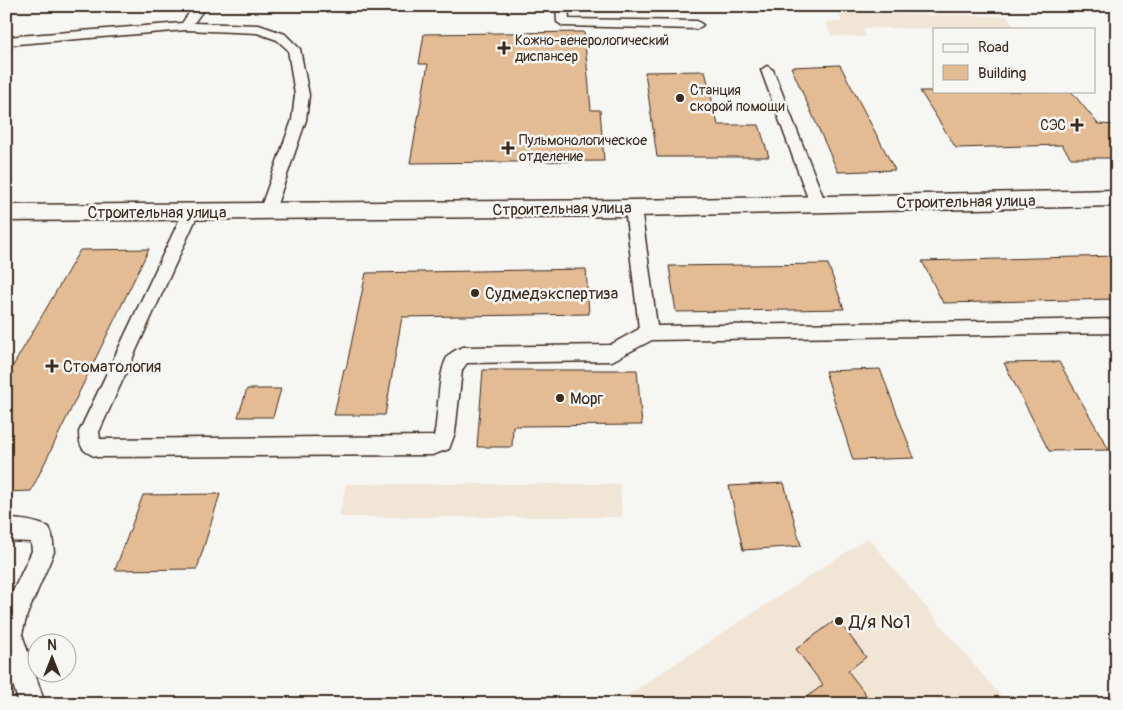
<svg xmlns="http://www.w3.org/2000/svg" width="1123" height="710" font-family="Pangolin,sans-serif">
<rect width="100%" height="100%" fill="#f6f6f2"/>
<filter id="ink" filterUnits="userSpaceOnUse"><feTurbulence type="fractalNoise" baseFrequency=".02" numOctaves="2"/><feDisplacementMap in="SourceGraphic" scale="10" xChannelSelector="R" yChannelSelector="G"/><feConvolveMatrix kernelMatrix="1 2 1 2 8 2 1 2 1" color-interpolation-filters="sRGB"/></filter>
<g filter="url(#ink)">
<g fill="#f1e5d6">
<polygon points="839,13 1007,16 1016,29 863,28 866,37 831,36 826,22 842,22"/>
<polygon points="346,484 620,484 622,517 339,517"/>
<polygon points="868,538 1007,704 614,704"/>
</g>
<g fill="#e4bc94" stroke="#3b2a1e">
<polygon points="584,32 591,110 600,110 604,161 410,163 428,64 419,64 424,34"/>
<polygon points="840,65 895,170 838,172 791,67"/>
<polygon points="705,71 718,125 759,125 769,157 657,157 645,72"/>
<polygon points="920,91 1071,91 1098,124 1117,125 1117,158 1071,158 1062,145 956,148"/>
<polygon points="149,249 31,491 6,492 6,378 80,250"/>
<polygon points="1117,256 1117,299 943,303 922,261"/>
<polygon points="828,264 844,309 676,312 669,266"/>
<polygon points="586,269 589,314 402,317 385,415 334,415 344,369 346,369 366,273"/>
<polygon points="1059,362 1109,450 1049,451 1004,363"/>
<polygon points="880,369 914,458 853,460 825,371"/>
<polygon points="483,370 637,370 642,425 513,426 512,447 477,447"/>
<polygon points="247,389 281,389 273,417 238,417"/>
<polygon points="784,483 801,546 743,550 729,486"/>
<polygon points="220,494 197,569 115,570 143,495"/>
<polygon points="837,619 866,657 848,671 873,704 797,704 823,685 796,649"/>
</g>
<g fill="none" stroke-linecap="round" stroke-linejoin="round">
<g stroke="#3b2a1e" stroke-width="3">
<g id="lane">
<polygon points="194,6 206,6 194,23 259,25 285,34 300,49 309,95 306,120 273,216 267,217 261,216 259,212 292,120 295,95 288,50 277,40 257,33 186,30 6,45 6,37 182,23"/>
<polygon points="556,6 568,6 569,19 697,21 703,25 697,29 563,26 557,22"/>
<polygon points="767,66 773,70 826,204 824,208 818,209 812,208 810,204 761,70"/>
<path d="M633 203 639 204 641 208 657 326 1117 319V333L652 340 612 361 467 363 462 370 455 433 449 449 432 455 97 457C83 452 79 447 79 432L185 208 191 207 197 208 199 212 99 432 100 439 434 436C439 417 437 368 449 355 453 351 458 349 463 347L610 345 639 329 625 208 627 204Z"/>
<path d="M6 519C22 519 34 521 49 527L52 535 54 552 27 615 22 634 45 704H19L6 662V606L32 551 31 542 6 541Z"/>
</g>
</g>
<g stroke="#3b2a1e" stroke-width="3">
<polygon id="street" points="1117,190 1117,206 633,216 6,221 6,205 633,200"/>
</g>
<use href="#lane" fill="#f6f6f2" fill-rule="evenodd"/>
<use href="#street" fill="#f6f6f2" fill-rule="evenodd"/>
</g>
</g>
<g fill="#3b2a1e" stroke="#f6f6f2" stroke-width="2">
<path d="M501.5 40.5h5v5h5v5h-5v5h-5v-5h-5v-5h5z"/>
<circle cx="680" cy="98" r="5"/>
<path d="M1074.5 117.5h5v5h5v5h-5v5h-5v-5h-5v-5h5z"/>
<path d="M505.5 140.5h5v5h5v5h-5v5h-5v-5h-5v-5h5z"/>
<circle cx="475" cy="293" r="5"/>
<path d="M49.5 358.5h5v5h5v5h-5v5h-5v-5h-5v-5h5z"/>
<circle cx="560" cy="398" r="5"/>
<circle cx="839" cy="621" r="5"/>
</g>
<g text-anchor="middle" stroke-width="5" stroke-linejoin="round" paint-order="stroke">
<g font-size="14" fill="#3b2a1e" stroke="#f6f6f2" text-anchor="start">
<text x="515" y="45">Кожно-венерологический<tspan x="515" dy="16">диспансер</tspan></text>
<text x="690" y="95">Станция<tspan x="690" dy="16">скорой помощи</tspan></text>
<text x="1066" y="130" text-anchor="end">СЭС</text>
<text x="519" y="145">Пульмонологическое<tspan x="519" dy="16">отделение</tspan></text>
</g>
<g font-size="16" fill="#3b2a1e" stroke="#f6f6f2">
<text transform="translate(966 201) rotate(-1)" y="6">Строительная улица</text>
<text transform="translate(562 208) rotate(-1)" y="6">Строительная улица</text>
<text x="157" y="218">Строительная улица</text>
</g>
<g font-size="16" fill="#3b2a1e" stroke="#f6f6f2" text-anchor="start">
<text x="485" y="299">Судмедэкспертиза</text>
<text x="63" y="372">Стоматология</text>
<text x="570" y="404">Морг</text>
</g>
<g font-size="19" fill="#3b2a1e" stroke="#f6f6f2" text-anchor="start">
<text x="849" y="628">Д/я №1</text>
</g>
</g>
<rect width="1123" height="710" fill="none" stroke="#f6f6f2" stroke-width="25"/>
<rect x="12" y="12" width="1098" height="685" fill="none" stroke="#3b2a1e" stroke-width="2" filter="url(#ink)"/>
<rect x="933" y="28" width="162" height="65" fill="#f6f6f2" stroke="#aba49d"/>
<rect x="943" y="44" width="25" height="8" fill="#f6f6f2" stroke="#aba49d"/>
<text x="978" y="52" font-size="15" fill="#3b2a1e">Road</text>
<rect x="943" y="65" width="25" height="15" fill="#e4bc94" stroke="#aba49d"/>
<text x="978" y="78" font-size="15" fill="#3b2a1e">Building</text>
<g transform="translate(52 658)"><circle r="24" fill="#f6f6f2" stroke="#aba49d"/>
<path d="M0-4L9 19L0 12L-9 19Z" fill="#3b2a1e"/>
<text y="-8" font-size="14" font-weight="bold" text-anchor="middle" fill="#3b2a1e">N</text>
</g>
</svg>
